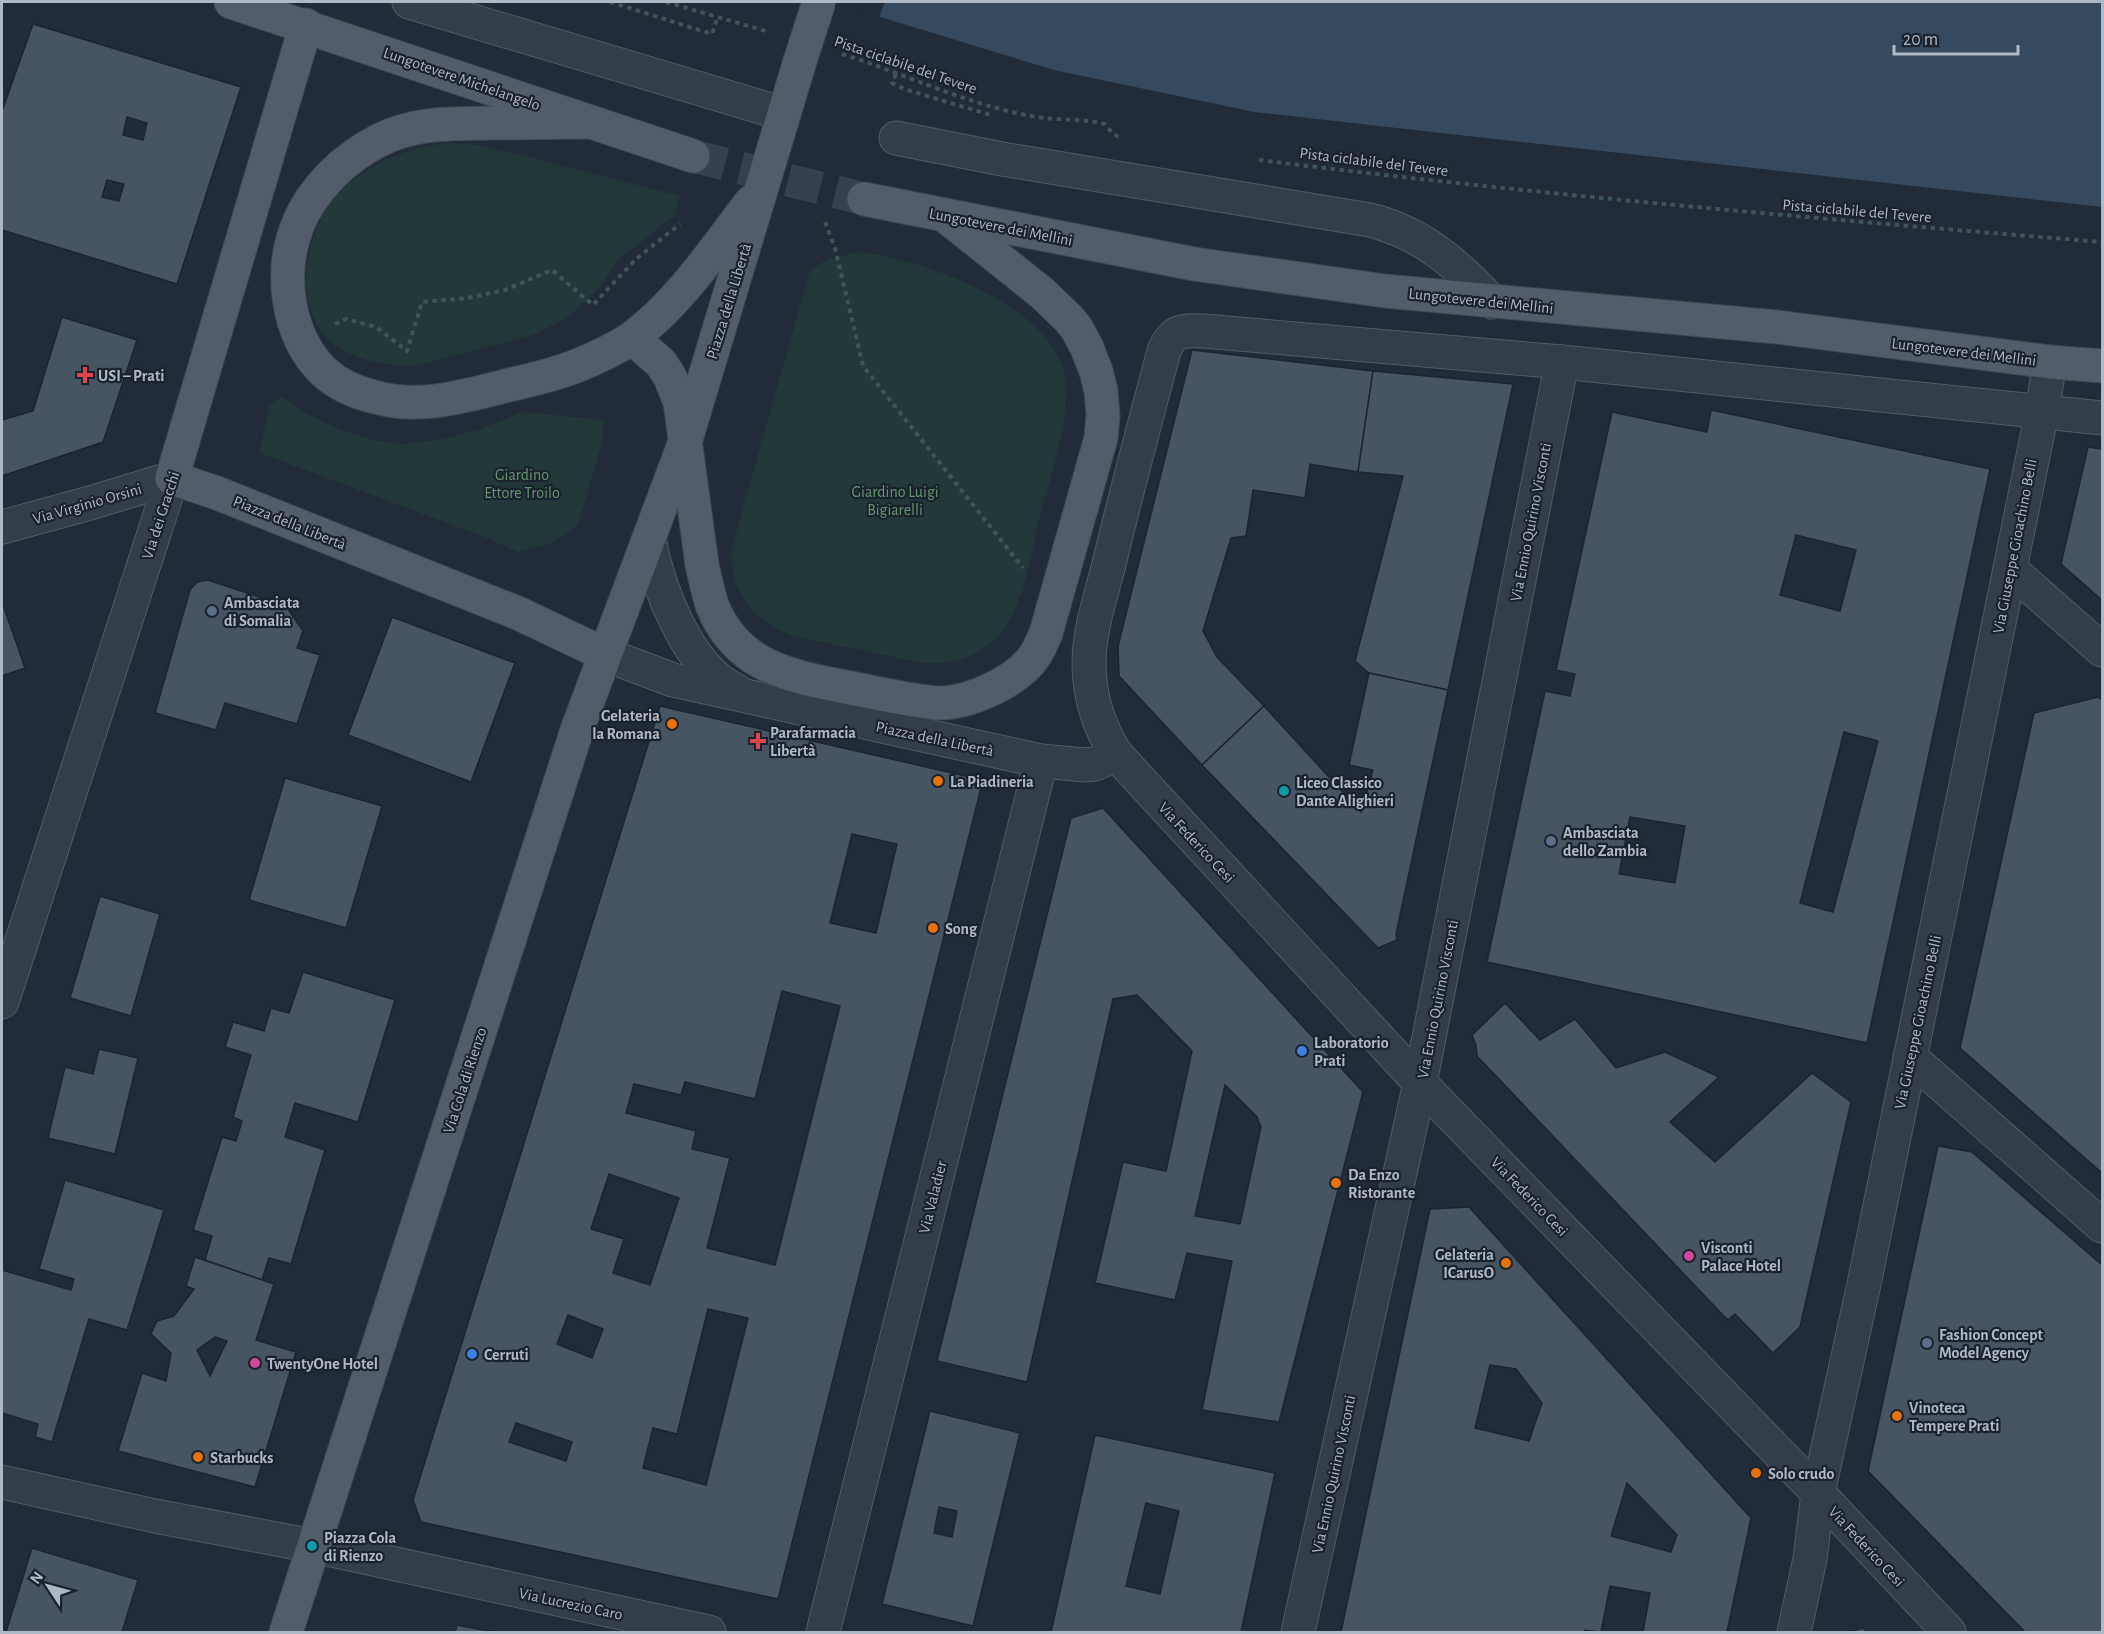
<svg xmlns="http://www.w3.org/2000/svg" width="2104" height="1634" font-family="'Alegreya Sans',sans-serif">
<rect width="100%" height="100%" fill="#212c38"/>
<g fill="#233839">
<path d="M447 143 469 144 518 154 680 196 675 215 617 261 604 282 576 311 559 322 533 335 415 366C390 367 344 358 326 337 290 297 307 222 344 188 373 161 408 148 447 143Z"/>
<path d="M859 252C922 260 1031 298 1060 360 1069 378 1066 412 1062 431 1057 459 1048 487 1040 515 1032 549 1023 609 1000 634 978 658 949 667 918 662L793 636C769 627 745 609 736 583 733 573 732 561 731 551L810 270 828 259Z"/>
<polygon points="282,396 303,412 341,430 375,441 402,444 444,439 480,429 523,412 604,420 602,443 578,525 552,543 518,552 487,538 260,453 269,407"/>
</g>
<polygon fill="#35495f" points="831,2 2102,2 2102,207 1254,112 1054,70"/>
<polygon fill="#212c38" points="828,2 885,2 878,20 830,4"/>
<g fill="#475462" stroke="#1c252f" stroke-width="1.5" fill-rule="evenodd">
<path d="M33 24 241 87 177 284 2 230V111ZM127 117 147 123 143 140 123 135ZM107 180 124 184 119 201 102 197Z"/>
<polygon points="62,317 137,340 103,442 2,476 2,420 33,411"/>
<polygon points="1192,350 1373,371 1358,472 1310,464 1305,498 1253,490 1246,536 1231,538 1203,631 1217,657 1264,706 1202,765 1119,676 1118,646"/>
<polygon points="1373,371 1513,384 1448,690 1369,673 1355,661 1403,476 1358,472"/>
<path d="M1711 410 1990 469 1867 1043 1487 962 1545 691 1570 696 1575 674 1556 670 1612 412 1707 432ZM1796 535 1856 550 1840 611 1780 595ZM1844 732 1878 741 1833 912 1800 903ZM1630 817 1685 826 1675 883 1619 874Z"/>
<polygon points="2088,447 2102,449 2102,600 2061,564"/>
<polygon points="208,580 286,606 303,631 297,648 320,655 297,724 225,703 216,730 155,713 190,590 197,582"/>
<polygon points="2,602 25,668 2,676"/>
<polygon points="392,617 515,663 471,782 348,735"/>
<polygon points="1369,673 1448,690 1396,934 1397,940 1378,948 1202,765 1264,706 1361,812 1373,770 1349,765"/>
<polygon points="2098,697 2102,700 2102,754 2097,749 2066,754 2069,778 2092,777 2102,769 2102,815 2085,819 2083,836 2099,844 2078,924 2102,930 2102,989 2060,985 2051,1024 2102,1055 2102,1173 1960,1048 2034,713"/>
<polygon points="2098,697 2102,700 2102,1173 1960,1048 2034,713"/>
<path d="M660 706 983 780 778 1599 421 1522 413 1500ZM852 834 897 844 876 933 830 923ZM782 991 840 1006 775 1265 707 1248 730 1158 692 1149 696 1131 626 1113 634 1084 681 1095 685 1082 755 1099ZM609 1174 679 1198 650 1285 613 1273 624 1239 591 1229ZM708 1309 748 1318 706 1485 643 1468 653 1428 677 1434ZM568 1315 603 1329 592 1358 557 1344ZM516 1423 572 1442 566 1461 509 1442Z"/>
<polygon points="285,778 382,806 346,928 249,900"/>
<path d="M1103 808 1363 1092 1279 1422 1202 1410 1232 1261 1187 1253 1175 1300 1095 1283 1123 1162 1166 1171 1192 1051 1137 995 1113 999 1027 1382 937 1361 1071 818ZM1225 1085 1257 1117 1261 1127 1240 1224 1195 1216Z"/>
<polygon points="100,896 160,914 131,1016 70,998"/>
<polygon points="303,972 395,1000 358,1122 295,1103 285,1137 325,1150 291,1264 269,1258 262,1280 205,1260 212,1236 193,1230 222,1137 236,1141 242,1121 233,1117 251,1055 225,1047 233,1022 264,1031 271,1008 289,1013"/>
<polygon points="1505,1003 1540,1040 1575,1019 1616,1068 1665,1052 1719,1077 1670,1122 1715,1162 1812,1073 1851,1102 1800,1327 1773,1353 1735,1314 1728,1320 1719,1311 1477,1056 1476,1045 1472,1035"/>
<polygon points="99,1049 138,1058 115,1154 48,1138 65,1067 93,1074"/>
<polygon points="1938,1146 1972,1152 2102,1265 2102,1388 2006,1298 1953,1424 2057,1523 2031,1552 2083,1595 2102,1568 2102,1632 2025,1632 1868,1471"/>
<polygon points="1938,1146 1972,1152 2102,1265 2102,1632 2025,1632 1868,1471"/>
<polygon points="65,1180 164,1210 127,1330 89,1319 52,1442 35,1437 38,1424 2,1413 2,1270 71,1290 74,1279 39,1269"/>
<path d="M1469 1207 1751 1518 1727 1632H1643L1650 1593 1610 1586 1601 1632 1585 1630V1632H1341L1430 1209ZM1490 1365 1516 1369 1542 1403 1529 1441 1475 1428ZM1627 1483 1677 1535 1671 1552 1611 1536Z"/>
<path d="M195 1257 274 1284 256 1340 296 1352 255 1487 118 1451 142 1373 166 1381 171 1353 151 1334 157 1321 174 1316 194 1289 186 1286ZM215 1337 227 1341 210 1376 197 1350Z"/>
<path d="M930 1411 1020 1433 973 1626 882 1604ZM939 1507 957 1511 952 1537 934 1533Z"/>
<path d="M1095 1435 1275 1473 1241 1632H1051ZM1146 1503 1179 1511 1160 1594 1126 1586Z"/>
<polygon points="32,1548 138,1580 122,1632 6,1632"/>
<polygon points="457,1625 493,1632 455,1632"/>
<polygon points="1863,1628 1867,1632 1849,1632"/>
<polygon points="1863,1628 1867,1632 1849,1632"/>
</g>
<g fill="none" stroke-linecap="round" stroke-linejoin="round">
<polyline stroke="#36414d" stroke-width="33" stroke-dasharray="33 16" stroke-linecap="butt" points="693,156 864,199"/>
<g stroke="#525c66" stroke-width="35">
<g id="minor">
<polyline points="409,2 784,114"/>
<path d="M896 138 1002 159 1370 220C1422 233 1457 264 1492 302"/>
<polyline points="2,527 90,503 172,478"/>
<path d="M649 539C658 588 688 669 737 691"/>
<polyline points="2010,569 2102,650"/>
<polyline points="604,654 673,680 1041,761 1085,765 1095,764 1116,754 1420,1083 1818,1493 1949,1632"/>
<path d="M1116 754C1099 727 1089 695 1089 663 1089 630 1101 596 1109 564 1126 493 1145 422 1164 351 1173 330 1182 330 1204 331L1562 362 2102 418"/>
<polyline points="2,1002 172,478"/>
<polyline points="1910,1057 2102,1226"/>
<polyline points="2,1482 155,1516 313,1546 709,1632"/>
<polyline points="823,1632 1041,761"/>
<polyline points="1298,1632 1420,1083 1562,362"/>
<polyline points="1794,1632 1810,1559 1818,1493 1864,1284 2042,412 2050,362"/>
</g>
</g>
<g stroke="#3e4752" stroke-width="35">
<g id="major">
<polyline points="231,2 693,156"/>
<polyline points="306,25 172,478 217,493 520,614 604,654"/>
<path d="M590 122C557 122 524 123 490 123 453 124 415 122 380 140 345 157 311 190 297 227 279 273 287 335 323 371 337 384 357 393 375 397 420 410 465 396 509 385 531 380 553 375 574 367 594 359 614 350 632 338 680 302 715 249 751 202"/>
<polyline points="864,199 1194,264 1385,291 1777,327 2050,362 2102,366"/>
<path d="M632 338 661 363 670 377 680 402 702 565C705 578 708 592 712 605 736 666 788 676 846 687 876 693 906 700 936 703 968 704 1018 682 1036 654 1040 647 1043 640 1046 633L1101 438 1103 415 1101 391 1096 371 1087 348 1077 329 1069 319 1042 293 948 218"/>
<polyline points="286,1632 577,730 686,439 800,61"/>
</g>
</g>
<g stroke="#405557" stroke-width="4" stroke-dasharray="4.5 4.5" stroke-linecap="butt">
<polyline points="610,2 712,34 718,16"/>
<polyline points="666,2 769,32"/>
<path d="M842 54C905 74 966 104 1031 116 1056 121 1081 118 1105 124L1113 134 1121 138"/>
<polyline points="896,74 892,83 904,89 994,116"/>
<path d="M1259 160C1539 195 1821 219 2102 242"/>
<polyline points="825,222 835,248 863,366 1023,568"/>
<polyline points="335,324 346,319 376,327 407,351 422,302 468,298 505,290 552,270 593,305 636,259 680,224"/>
</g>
<use href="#minor" stroke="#343e49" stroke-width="33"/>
<use href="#major" stroke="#525d69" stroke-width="33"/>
<g stroke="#3e4752" stroke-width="35" stroke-linecap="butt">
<polyline id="major-bridge" points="800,61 819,2"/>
</g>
<use href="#major-bridge" stroke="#525d69" stroke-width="33"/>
</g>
<g fill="#e0444e" stroke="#1a232d" stroke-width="2">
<path d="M82 366h6v6h6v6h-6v6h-6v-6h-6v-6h6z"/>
<path d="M755 732h6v6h6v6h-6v6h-6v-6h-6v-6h6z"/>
</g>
<g fill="#5c6f8a" stroke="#1a232d" stroke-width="2">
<circle cx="212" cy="611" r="6"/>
<circle cx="1551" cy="841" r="6"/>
<circle cx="1927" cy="1343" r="6"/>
</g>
<g fill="#e8710a" stroke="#1a232d" stroke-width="2">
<circle cx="672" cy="724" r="6"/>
<circle cx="938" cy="781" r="6"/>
<circle cx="933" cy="928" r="6"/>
<circle cx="1336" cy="1183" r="6"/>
<circle cx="1506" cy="1263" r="6"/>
<circle cx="1897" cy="1416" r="6"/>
<circle cx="198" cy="1457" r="6"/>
<circle cx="1756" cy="1473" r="6"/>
</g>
<g fill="#0f9aa8" stroke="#1a232d" stroke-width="2">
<circle cx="1284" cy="791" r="6"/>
<circle cx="312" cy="1546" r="6"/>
</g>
<g fill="#3f7fe0" stroke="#1a232d" stroke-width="2">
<circle cx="1302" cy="1051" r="6"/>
<circle cx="472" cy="1354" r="6"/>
</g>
<g fill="#d1479c" stroke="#1a232d" stroke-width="2">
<circle cx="1689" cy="1256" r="6"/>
<circle cx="255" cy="1363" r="6"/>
</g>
<g text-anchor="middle" stroke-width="4.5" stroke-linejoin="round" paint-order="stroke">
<g font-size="16" fill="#afb9c5" stroke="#1a232d">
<text transform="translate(906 64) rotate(19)" y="6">Pista ciclabile del Tevere</text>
<text transform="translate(462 78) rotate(19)" y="6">Lungotevere Michelangelo</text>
<text transform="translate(1374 161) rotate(7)" y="6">Pista ciclabile del Tevere</text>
<text transform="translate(1857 210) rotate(5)" y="6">Pista ciclabile del Tevere</text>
<text transform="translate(1001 226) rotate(11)" y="6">Lungotevere dei Mellini</text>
<text transform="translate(1481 300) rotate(6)" y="6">Lungotevere dei Mellini</text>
<text transform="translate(728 301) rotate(-73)" y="6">Piazza della Libertà</text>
<text transform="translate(1964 351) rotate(7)" y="6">Lungotevere dei Mellini</text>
<text transform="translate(87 503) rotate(-16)" y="6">Via Virginio Orsini</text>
<text transform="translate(160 515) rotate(-72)" y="6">Via dei Gracchi</text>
<text transform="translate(290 522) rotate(22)" y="6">Piazza della Libertà</text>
<text transform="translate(1530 522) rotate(-79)" y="6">Via Ennio Quirino Visconti</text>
<text transform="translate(2014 546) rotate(-79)" y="6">Via Giuseppe Gioachino Belli</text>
<text transform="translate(935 738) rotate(12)" y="6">Piazza della Libertà</text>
<text transform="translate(1197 842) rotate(47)" y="6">Via Federico Cesi</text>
<text transform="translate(1437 999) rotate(-79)" y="6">Via Ennio Quirino Visconti</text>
<text transform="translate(1917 1022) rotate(-78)" y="6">Via Giuseppe Gioachino Belli</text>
<text transform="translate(464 1080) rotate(-72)" y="6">Via Cola di Rienzo</text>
<text transform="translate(1530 1196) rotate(46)" y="6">Via Federico Cesi</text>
<text transform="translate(932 1197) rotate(-76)" y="6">Via Valadier</text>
<text transform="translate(1333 1474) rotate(-78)" y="6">Via Ennio Quirino Visconti</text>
<text transform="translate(1867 1546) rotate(47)" y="6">Via Federico Cesi</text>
<text transform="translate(571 1603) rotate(12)" y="6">Via Lucrezio Caro</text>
</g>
<g font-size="16" font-weight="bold" fill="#afb9c5" stroke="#1a232d" text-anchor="start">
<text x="98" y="381">USI – Prati</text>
<text x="224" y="608">Ambasciata<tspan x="224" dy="18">di Somalia</tspan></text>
<text x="660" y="721" text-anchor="end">Gelateria<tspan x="660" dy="18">la Romana</tspan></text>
<text x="770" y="738">Parafarmacia<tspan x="770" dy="18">Libertà</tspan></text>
<text x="950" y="787">La Piadineria</text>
<text x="1296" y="788">Liceo Classico<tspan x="1296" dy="18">Dante Alighieri</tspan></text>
<text x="1563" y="838">Ambasciata<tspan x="1563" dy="18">dello Zambia</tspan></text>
<text x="945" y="934">Song</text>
<text x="1314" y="1048">Laboratorio<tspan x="1314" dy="18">Prati</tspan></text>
<text x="1348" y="1180">Da Enzo<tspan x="1348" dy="18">Ristorante</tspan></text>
<text x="1701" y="1253">Visconti<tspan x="1701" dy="18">Palace Hotel</tspan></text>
<text x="1494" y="1260" text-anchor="end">Gelateria<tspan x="1494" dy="18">ICarusO</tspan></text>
<text x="1939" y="1340">Fashion Concept<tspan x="1939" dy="18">Model Agency</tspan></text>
<text x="484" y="1360">Cerruti</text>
<text x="267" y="1369">TwentyOne Hotel</text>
<text x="1909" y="1413">Vinoteca<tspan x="1909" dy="18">Tempere Prati</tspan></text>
<text x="210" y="1463">Starbucks</text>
<text x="1768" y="1479">Solo crudo</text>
<text x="324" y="1543">Piazza Cola<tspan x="324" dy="18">di Rienzo</tspan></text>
</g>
<g font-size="16" fill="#66966e" stroke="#1a232d">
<text x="522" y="480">Giardino<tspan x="522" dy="18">Ettore Troilo</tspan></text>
<text x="895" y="497">Giardino Luigi<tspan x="895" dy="18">Bigiarelli</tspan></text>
</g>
</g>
<rect width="2104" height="1634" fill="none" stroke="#afb9c5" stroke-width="6"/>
<g transform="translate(48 1586) rotate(306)" stroke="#1a232d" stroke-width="4.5" paint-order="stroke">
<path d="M0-4.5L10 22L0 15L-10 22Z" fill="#afb9c5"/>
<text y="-9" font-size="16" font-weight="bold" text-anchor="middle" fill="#afb9c5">N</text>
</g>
<path d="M1894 45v9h124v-9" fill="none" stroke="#afb9c5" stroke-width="3"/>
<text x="1903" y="45" font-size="18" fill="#afb9c5" stroke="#1a232d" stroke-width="4.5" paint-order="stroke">20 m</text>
</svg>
